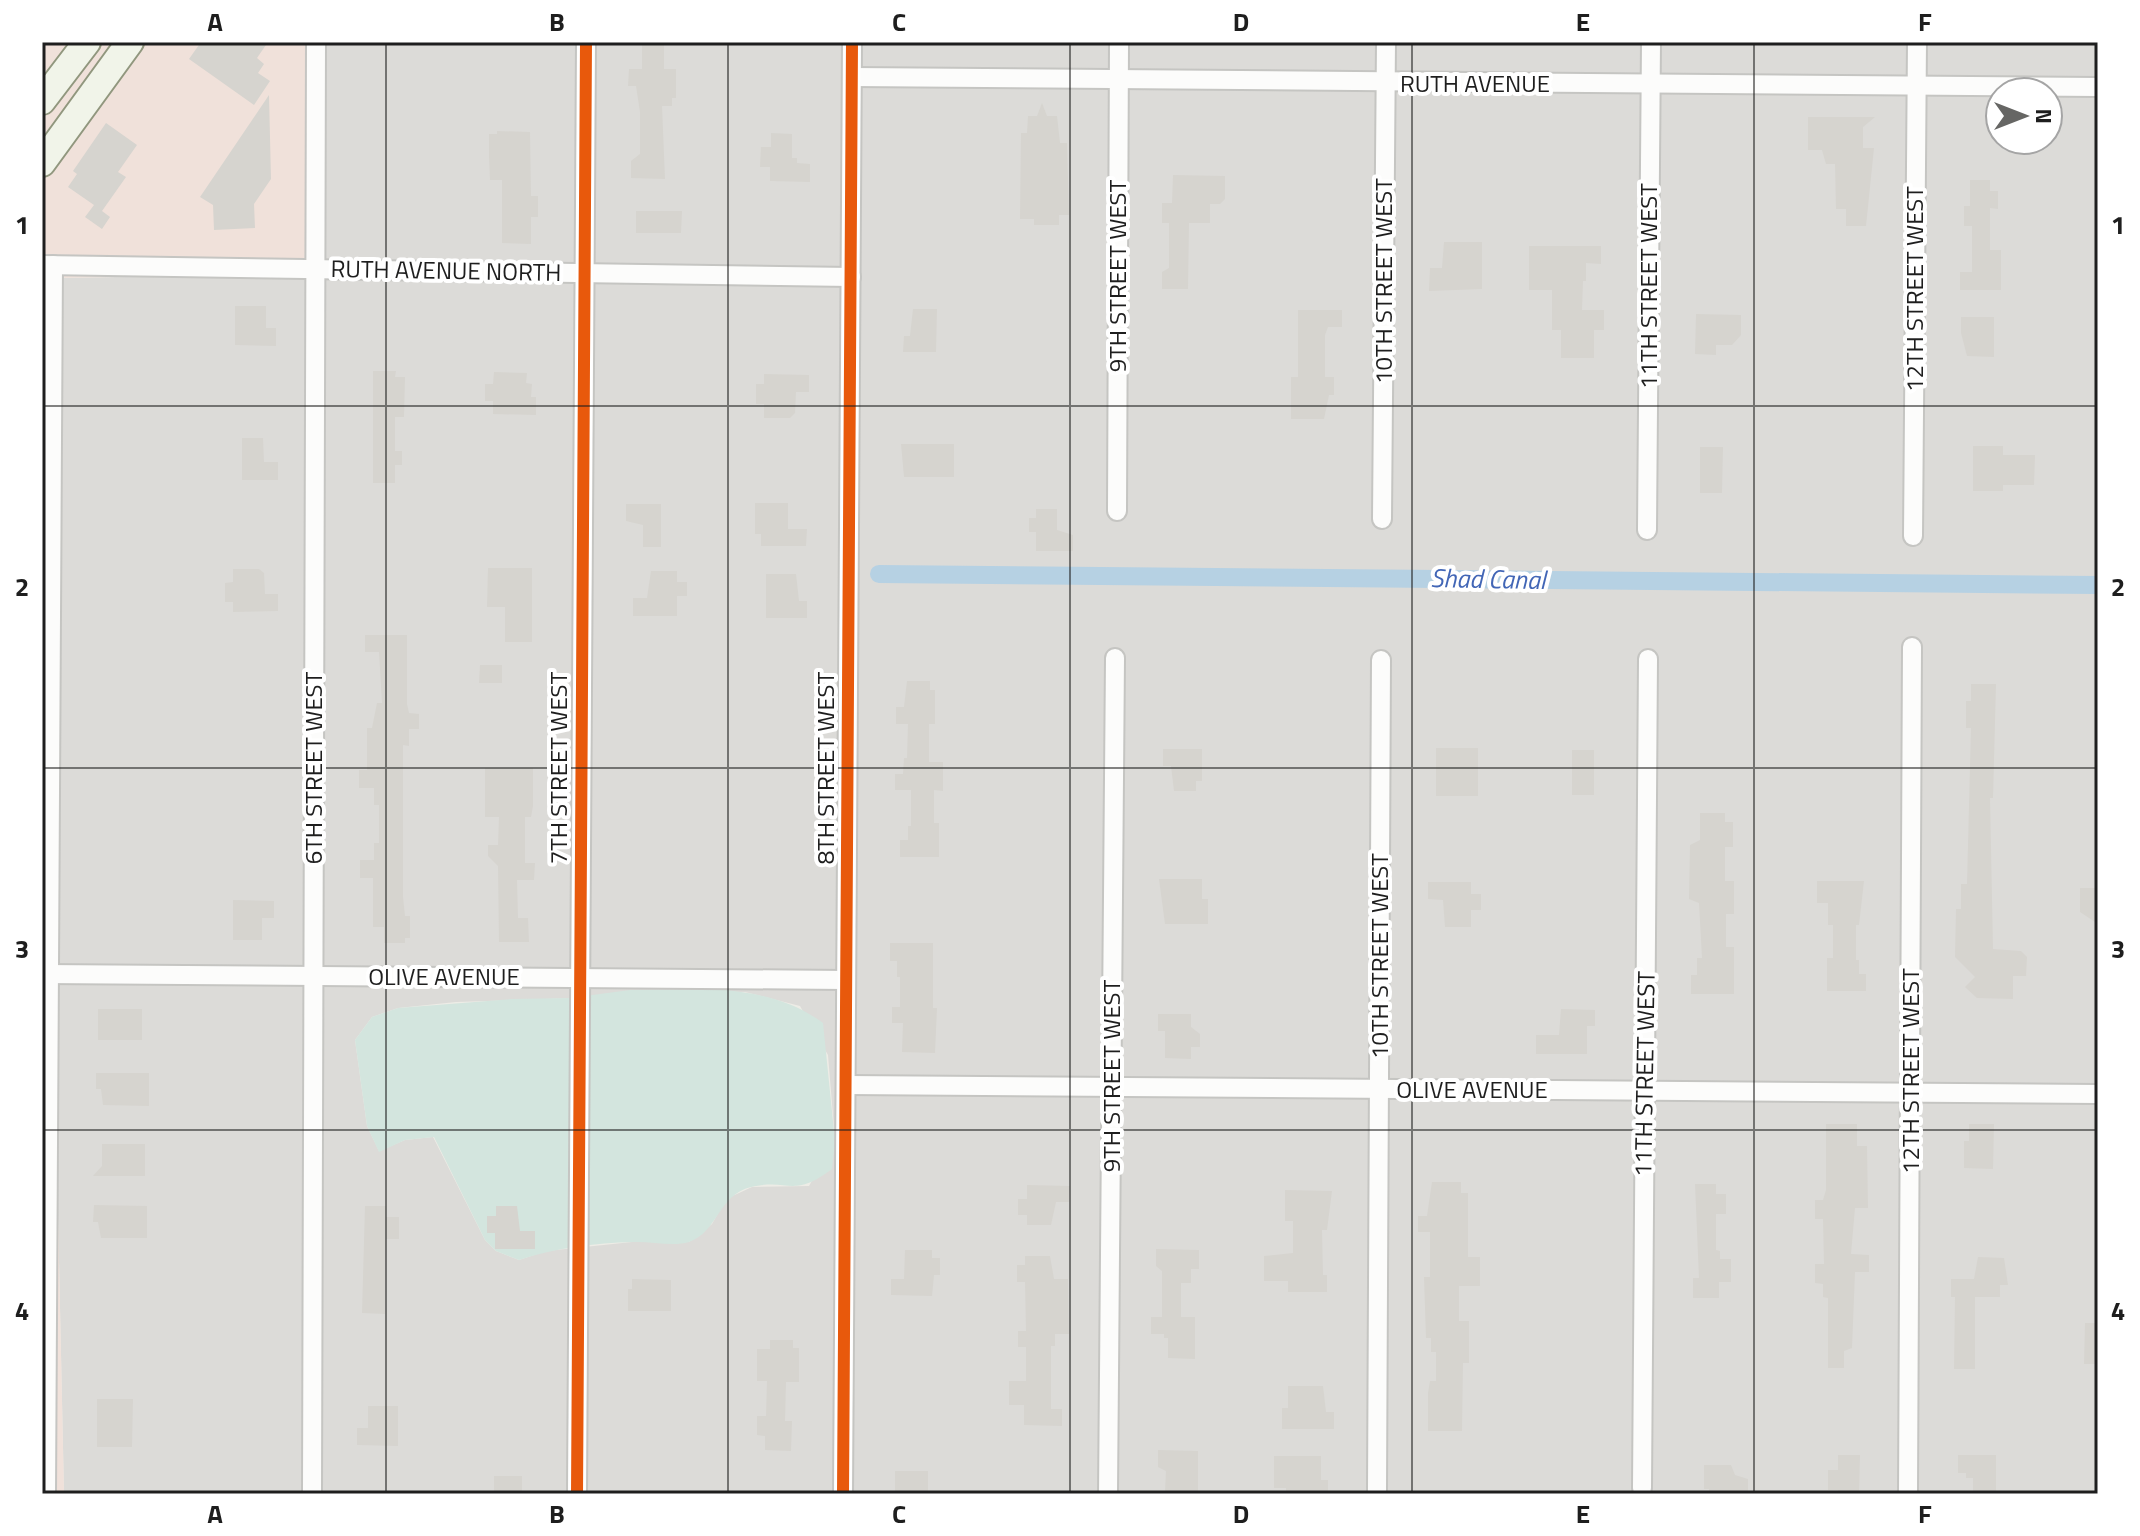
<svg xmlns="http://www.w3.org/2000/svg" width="2140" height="1536" font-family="'Titillium Web',sans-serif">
<rect width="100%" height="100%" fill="#edece6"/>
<path fill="#dcdbd8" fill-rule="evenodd" d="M309 42H2098V1494H64L53 982V278L306 274ZM2000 92H2048V140H2000ZM745 992 800 1006 828 1055 835 1140 809 1186 752 1187 726 1199 712 1224 689 1242H632L546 1251 519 1260 496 1251 485 1240 433 1137 405 1140 379 1151 367 1126 355 1040 372 1017 398 1008 456 1002Z"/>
<g fill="#f0e1da">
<polygon points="42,42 74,42 42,84"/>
<polygon points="99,42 117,42 42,145 42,117"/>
<polygon points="142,42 309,42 306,274 54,278 53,982 64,1494 42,1494 42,180"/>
</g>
<path fill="#d3e5de" d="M716 989C757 993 790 999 823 1023L835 1141 832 1169C792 1199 790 1178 751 1187 718 1195 718 1232 689 1242 673 1247 650 1241 633 1242 595 1243 555 1248 519 1260L496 1251 485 1240 434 1137 405 1140 379 1152 367 1126 355 1040 372 1017 398 1008 512 999 570 998 630 990Z"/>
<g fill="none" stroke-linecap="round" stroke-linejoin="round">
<polyline stroke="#b6d1e3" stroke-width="18" points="879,574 2098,585"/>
</g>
<g fill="#d6d4cf">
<polygon points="201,42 268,42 257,58 264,64 258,73 270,81 254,105 189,59"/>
<polygon points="642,42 664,42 664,69 676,69 676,98 672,98 672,106 662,106 665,179 631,178 631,161 640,154 640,112 636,86 628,86 629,69 642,69"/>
<polygon points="269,95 271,179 254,204 255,228 214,230 213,205 200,197"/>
<polygon points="1042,103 1047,116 1057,116 1060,143 1067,143 1069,215 1059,215 1059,225 1034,225 1034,219 1020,219 1021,133 1027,133 1028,116 1037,116"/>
<polygon points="1808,117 1875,117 1863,127 1863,148 1874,148 1866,226 1846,226 1846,209 1836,209 1835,164 1826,164 1822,150 1808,150"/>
<polygon points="106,123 137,145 118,172 126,177 102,211 110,217 102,229 85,217 94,205 68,187 77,174 73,171"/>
<polygon points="497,131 530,132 531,196 538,196 538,217 531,217 531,244 502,243 502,180 490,180 489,156 489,134 497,134"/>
<polygon points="771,133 792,134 792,158 797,158 797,163 810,164 810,182 770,181 770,167 760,167 761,147 771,147"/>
<polygon points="1173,175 1225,176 1225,199 1220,204 1210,204 1210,223 1189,223 1188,289 1162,289 1162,272 1169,268 1169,223 1162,223 1162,203 1172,203"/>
<polygon points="1970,180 1990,180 1990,191 1998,191 1998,209 1990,208 1990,250 2001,250 2001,290 1960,290 1960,272 1972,272 1972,226 1964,226 1964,206 1970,206"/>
<polygon points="636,211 682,211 681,233 636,233"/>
<polygon points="1444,242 1482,242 1482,289 1429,291 1430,268 1442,268"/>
<polygon points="1529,246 1601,246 1601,264 1586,263 1586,281 1583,281 1582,310 1604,310 1604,330 1594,330 1594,358 1561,358 1561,330 1552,330 1552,290 1529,290"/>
<polygon points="235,306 266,306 266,328 276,328 276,346 235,345"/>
<polygon points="913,309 937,309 936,352 903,352 904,336 910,336"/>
<polygon points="1298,310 1342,310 1342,327 1328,327 1325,335 1325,377 1334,377 1334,395 1329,395 1324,419 1291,419 1291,377 1298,377"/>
<polygon points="1696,314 1741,315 1741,335 1732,345 1716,345 1716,355 1695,354"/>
<polygon points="1961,317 1994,317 1994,357 1967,356 1961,333"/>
<polygon points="373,371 396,371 395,377 405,377 404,417 395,417 395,451 402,451 402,465 395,465 395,483 373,483"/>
<polygon points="494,372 527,373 526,383 532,384 531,397 536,397 536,415 493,414 493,401 485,401 485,384 493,384"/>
<polygon points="764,374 809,375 809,392 796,392 795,413 790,418 764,418 764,404 756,404 756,384 764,384"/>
<polygon points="242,438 263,438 264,462 278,462 278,480 242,480"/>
<polygon points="901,444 954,444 954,477 904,477"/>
<polygon points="1973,446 2003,446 2003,455 2035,455 2034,485 2003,485 2003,491 1973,491"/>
<polygon points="1700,447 1723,447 1722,493 1700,493"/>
<polygon points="755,503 788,503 788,529 807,529 806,546 761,546 761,534 755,534"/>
<polygon points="626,504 661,504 661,547 643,547 643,525 626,521"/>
<polygon points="1036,509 1057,509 1057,530 1073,535 1073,551 1036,551 1036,532 1029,532 1029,518 1036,518"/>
<polygon points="488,568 532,568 532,642 505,642 505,607 487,607"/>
<polygon points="233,569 259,569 264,573 265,594 278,594 278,611 233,612 233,602 225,602 225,583 233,582"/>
<polygon points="651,571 677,571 677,582 687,582 687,596 677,596 677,616 633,616 633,598 647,598"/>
<polygon points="766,574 796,574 799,601 807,601 807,618 766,618"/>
<polygon points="365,635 407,635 407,704 409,713 419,714 419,729 409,729 409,746 403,745 403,897 405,916 410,916 410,938 405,938 405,943 384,943 384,927 373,927 373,878 360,878 360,860 374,860 374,843 379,843 379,805 374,805 374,788 359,788 359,770 367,770 367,728 372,728 377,703 382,703 379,652 365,652"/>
<polygon points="480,665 502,665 502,683 479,683"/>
<polygon points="907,681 930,681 930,690 935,690 935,724 929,724 929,762 943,762 943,791 934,790 934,823 939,823 939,857 900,857 900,840 908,840 908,826 911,826 911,790 895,790 895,774 903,774 904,758 907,758 908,724 896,724 896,707 904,707"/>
<polygon points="1971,684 1996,684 1993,798 1990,798 1993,949 2021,951 2027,957 2026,976 2013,976 2013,999 1977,998 1965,987 1975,977 1955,957 1956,909 1961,909 1961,884 1967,884 1971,728 1966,728 1966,701 1971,701"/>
<rect x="1436" y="748" width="42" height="48"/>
<polygon points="1163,749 1202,749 1202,781 1196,781 1196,791 1174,791 1171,766 1163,766"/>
<rect x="1572" y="750" width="22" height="45"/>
<polygon points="485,768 533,768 533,806 531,817 525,817 525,863 535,863 534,880 517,880 518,918 528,918 529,942 499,942 498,866 488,856 488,845 498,845 499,817 485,817"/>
<polygon points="1700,813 1725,813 1725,822 1733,822 1733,847 1725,847 1725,881 1734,881 1734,914 1726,914 1726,947 1734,947 1734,994 1691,994 1691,975 1697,975 1697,958 1702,958 1699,903 1689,899 1690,845 1700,840"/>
<polygon points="1159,879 1202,879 1202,899 1208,899 1208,924 1165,924"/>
<polygon points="1817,881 1864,881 1859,925 1856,925 1856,960 1859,960 1859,974 1866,974 1866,991 1827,991 1827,958 1833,958 1833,925 1828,925 1828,903 1817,903"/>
<polygon points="1428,882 1471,882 1471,894 1481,894 1481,910 1471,910 1471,927 1445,927 1443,900 1428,899"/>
<polygon points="2080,888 2098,888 2098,924 2080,912"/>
<polygon points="233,900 274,901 274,918 262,918 262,940 233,940"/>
<polygon points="890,943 933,943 933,1008 937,1008 935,1053 902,1052 903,1023 892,1023 892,1007 900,1007 900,977 897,977 897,961 890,961"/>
<rect x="98" y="1009" width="44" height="31"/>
<polygon points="1561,1009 1595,1010 1595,1026 1587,1026 1587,1054 1536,1054 1536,1035 1559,1035"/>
<polygon points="1158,1014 1191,1014 1191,1027 1200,1034 1200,1047 1191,1047 1191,1059 1165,1058 1165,1031 1158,1031"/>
<polygon points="96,1073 149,1073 149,1106 103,1105 101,1089 96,1089"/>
<polygon points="1826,1124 1857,1124 1857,1146 1867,1146 1868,1208 1855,1208 1851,1254 1869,1255 1869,1272 1855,1272 1852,1348 1844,1351 1844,1368 1828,1368 1828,1298 1823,1297 1823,1284 1815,1283 1815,1264 1824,1264 1823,1219 1815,1219 1815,1200 1823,1200 1826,1190"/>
<polygon points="1969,1124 1994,1124 1993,1169 1964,1168 1964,1141 1969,1141"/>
<polygon points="102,1144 145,1144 145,1176 93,1176 102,1166"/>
<polygon points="1432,1182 1461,1182 1461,1193 1468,1193 1468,1257 1480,1257 1480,1286 1459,1286 1459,1321 1469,1321 1469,1363 1463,1363 1462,1431 1428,1431 1428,1393 1430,1381 1436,1381 1436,1352 1431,1352 1431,1338 1426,1338 1424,1277 1430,1277 1430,1232 1418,1232 1418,1216 1427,1216"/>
<polygon points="1695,1184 1716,1184 1716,1194 1726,1194 1726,1214 1716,1214 1716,1250 1720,1251 1720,1259 1731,1259 1731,1282 1719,1282 1719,1298 1693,1298 1693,1278 1699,1278"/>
<polygon points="1027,1185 1070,1186 1069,1202 1056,1202 1051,1225 1027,1225 1027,1215 1018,1215 1018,1199 1027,1199"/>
<polygon points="1285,1190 1332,1191 1327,1230 1322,1230 1323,1275 1327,1275 1327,1292 1288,1292 1288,1281 1264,1281 1264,1256 1293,1253 1293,1221 1285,1221"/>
<polygon points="94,1205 147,1206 147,1238 101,1238 98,1222 93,1222"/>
<polygon points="365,1206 386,1206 386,1217 399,1217 399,1239 386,1239 385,1314 362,1313"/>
<polygon points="496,1206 517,1206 520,1231 535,1231 535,1249 495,1249 495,1233 487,1233 487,1216 496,1216"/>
<polygon points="1156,1249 1199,1250 1199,1269 1191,1269 1191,1283 1181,1283 1181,1317 1195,1317 1195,1359 1168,1358 1168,1338 1164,1338 1164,1334 1151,1334 1151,1317 1162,1317 1162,1271 1156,1266"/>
<polygon points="905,1250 932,1250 932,1258 940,1258 940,1275 934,1275 932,1296 891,1295 891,1279 904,1279"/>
<polygon points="1025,1256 1050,1256 1054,1279 1068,1279 1069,1334 1055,1334 1055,1346 1051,1346 1051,1409 1062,1409 1062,1426 1024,1425 1024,1405 1009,1405 1009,1381 1026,1381 1026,1347 1018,1347 1018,1331 1026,1331 1025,1282 1017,1282 1017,1265 1025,1265"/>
<polygon points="1978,1257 2004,1258 2008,1285 2000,1285 2000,1297 1975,1297 1975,1369 1954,1369 1955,1297 1951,1297 1951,1279 1974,1279"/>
<polygon points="632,1279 671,1280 671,1311 628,1311 628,1289 632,1289"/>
<polygon points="2085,1323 2098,1323 2098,1364 2084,1364"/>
<polygon points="770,1340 793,1340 793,1348 799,1348 799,1382 786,1382 785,1421 792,1421 791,1451 765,1450 765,1436 757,1435 757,1416 766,1416 767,1381 757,1381 757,1349 770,1349"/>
<polygon points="1288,1386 1323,1386 1326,1412 1334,1412 1334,1429 1282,1429 1282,1408 1288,1408"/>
<polygon points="97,1399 133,1399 132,1447 97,1447"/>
<polygon points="368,1406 398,1406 398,1446 357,1445 357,1428 368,1428"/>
<polygon points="1158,1450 1198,1451 1198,1492 1165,1492 1166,1471 1158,1467"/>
<polygon points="1838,1455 1860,1455 1859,1494 1838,1494 1838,1490 1828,1490 1828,1470 1838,1470"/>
<polygon points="1958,1455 1996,1455 1996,1494 1973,1494 1973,1478 1966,1478 1966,1473 1958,1473"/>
<polygon points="1274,1456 1321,1456 1321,1480 1328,1480 1328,1494 1286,1494 1286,1488 1274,1488"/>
<polygon points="1704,1465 1731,1465 1735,1475 1748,1479 1748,1494 1709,1494 1709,1489 1704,1489"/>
<rect x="895" y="1471" width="33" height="23"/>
<rect x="494" y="1476" width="28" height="18"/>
</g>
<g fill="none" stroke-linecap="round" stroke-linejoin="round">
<g stroke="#c5c5c2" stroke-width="22">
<g id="street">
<polyline points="852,77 2098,87"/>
<polyline points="42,265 851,277"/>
<polyline points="1117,511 1119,42"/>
<polyline points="1382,519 1386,42"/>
<polyline points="1647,530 1651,42"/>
<polyline points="1913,536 1917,42"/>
<polyline points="42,974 846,980"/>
<polyline points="846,1085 2098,1094"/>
<polyline points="1642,1488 1648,659"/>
<polyline points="1377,1492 1381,660"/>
<polyline points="46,1494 53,265"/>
<polyline points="312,1494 316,42"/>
<polyline points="577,1494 586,42"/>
<polyline points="843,1494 852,42"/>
<polyline points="1108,1494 1115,658"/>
<polyline points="1908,1494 1912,647"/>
</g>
</g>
<g stroke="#91977e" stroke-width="30">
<g id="secondary">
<polyline points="42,101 87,42"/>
<polyline points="42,163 130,42"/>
</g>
</g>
<use href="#street" stroke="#fcfcfb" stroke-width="18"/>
<use href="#secondary" stroke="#f1f4e9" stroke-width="26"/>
<g stroke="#fff" stroke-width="17">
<g id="cycleway">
<polyline points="577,1494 586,42"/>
<polyline points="843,1494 852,42"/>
</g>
</g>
<use href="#cycleway" stroke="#e8590c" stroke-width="12"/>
</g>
<path fill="none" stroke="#1e1e1e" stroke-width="2" stroke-opacity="0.55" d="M386 42V1494M728 42V1494M1070 42V1494M1412 42V1494M1754 42V1494M42 406H2098M42 768H2098M42 1130H2098"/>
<g text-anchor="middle" stroke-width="8" stroke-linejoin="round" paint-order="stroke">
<g font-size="24" fill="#1e1e1e" stroke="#fff">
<text x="1475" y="92">RUTH AVENUE</text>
<text transform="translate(446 271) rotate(1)" y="8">RUTH AVENUE NORTH</text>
<text transform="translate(1118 276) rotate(-90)" y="8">9TH STREET WEST</text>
<text transform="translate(1384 281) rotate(-90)" y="8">10TH STREET WEST</text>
<text transform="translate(1649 286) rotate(-90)" y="8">11TH STREET WEST</text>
<text transform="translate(1915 289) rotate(-90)" y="8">12TH STREET WEST</text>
<text transform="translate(314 768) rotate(-90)" y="8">6TH STREET WEST</text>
<text transform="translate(559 768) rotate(-90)" y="8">7TH STREET WEST</text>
<text transform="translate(826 768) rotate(-90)" y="8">8TH STREET WEST</text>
<text transform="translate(1380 956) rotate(-90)" y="8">10TH STREET WEST</text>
<text x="444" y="985">OLIVE AVENUE</text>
<text transform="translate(1911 1071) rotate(-90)" y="8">12TH STREET WEST</text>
<text transform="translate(1645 1074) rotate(-89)" y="8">11TH STREET WEST</text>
<text transform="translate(1112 1076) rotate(-90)" y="8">9TH STREET WEST</text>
<text x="1472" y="1098">OLIVE AVENUE</text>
</g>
<g font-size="26" font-style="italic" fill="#4266b6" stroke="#fff">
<text transform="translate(1488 579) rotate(1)" y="9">Shad Canal</text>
</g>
</g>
<rect width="2140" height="1536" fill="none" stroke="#ffffff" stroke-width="88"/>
<g transform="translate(2024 116) rotate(90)"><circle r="38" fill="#ffffff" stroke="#a5a5a5" stroke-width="2"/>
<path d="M0-6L14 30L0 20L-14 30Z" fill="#666664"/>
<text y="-12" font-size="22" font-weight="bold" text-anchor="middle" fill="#1e1e1e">N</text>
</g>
<rect x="44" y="44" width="2052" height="1448" fill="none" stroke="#1e1e1e" stroke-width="3"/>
<g font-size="26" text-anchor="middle" font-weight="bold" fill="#1e1e1e">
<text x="215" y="31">A</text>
<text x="557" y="31">B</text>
<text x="899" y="31">C</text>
<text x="1241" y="31">D</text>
<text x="1583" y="31">E</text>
<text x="1925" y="31">F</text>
<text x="22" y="234">1</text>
<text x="2118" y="234">1</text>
<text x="22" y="596">2</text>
<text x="2118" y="596">2</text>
<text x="22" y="958">3</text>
<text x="2118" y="958">3</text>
<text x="22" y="1320">4</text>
<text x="2118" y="1320">4</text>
<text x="215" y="1523">A</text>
<text x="557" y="1523">B</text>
<text x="899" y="1523">C</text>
<text x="1241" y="1523">D</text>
<text x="1583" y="1523">E</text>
<text x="1925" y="1523">F</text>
</g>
</svg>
